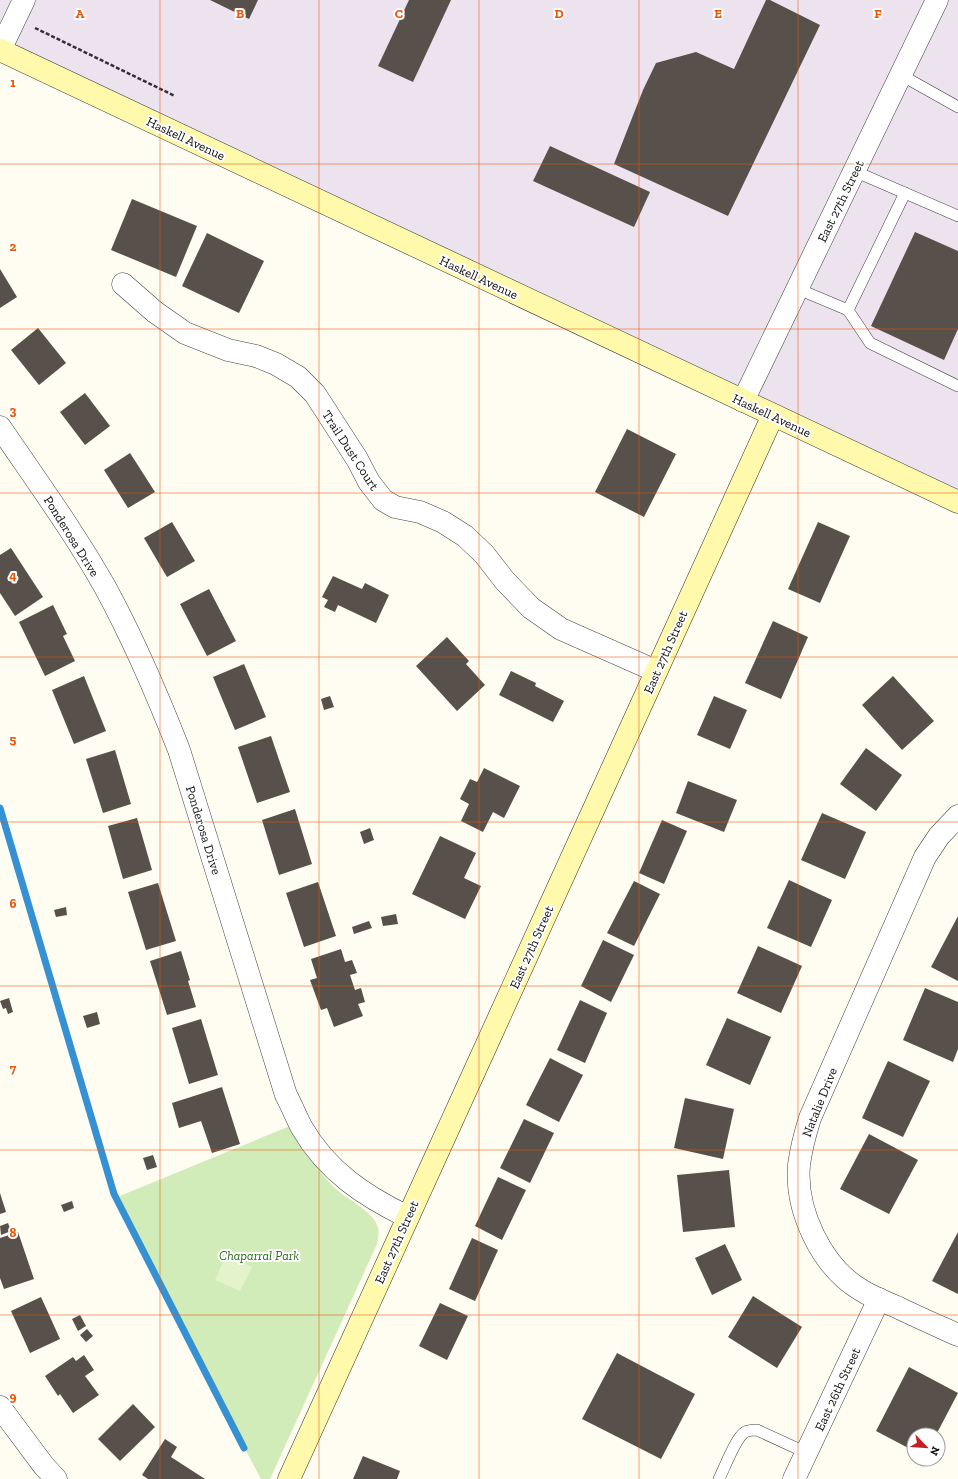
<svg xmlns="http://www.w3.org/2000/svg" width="958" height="1479" font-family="'Zilla Slab',serif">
<rect width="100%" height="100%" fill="#fffdf1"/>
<polygon fill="#ede3ee" points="0,0 958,0 958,502 0,50"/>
<path fill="#d1ecb8" d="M290 1126C303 1148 318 1172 337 1190 348 1199 367 1209 375 1221 380 1229 379 1235 377 1244L270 1479H261L209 1381 115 1198Z"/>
<polygon fill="#e3f3ca" points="226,1255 252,1267 240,1291 215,1280"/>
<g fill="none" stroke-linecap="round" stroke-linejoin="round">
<polyline stroke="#3690d4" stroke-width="7" points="0,808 114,1194 244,1448"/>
</g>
<g fill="#58504b">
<polygon points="210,0 258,0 249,19"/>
<polygon points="409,0 451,0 413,82 378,66"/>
<polygon points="766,0 770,0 820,25 728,216 614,164 643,90 656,63 696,52 734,69"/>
<polygon points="550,146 650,192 634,227 533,181"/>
<polygon points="132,199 197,226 176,277 111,250"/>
<polygon points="915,232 958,251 958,329 944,360 871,326"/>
<polygon points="207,233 264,261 239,313 182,286"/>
<polygon points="0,269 17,297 0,308"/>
<polygon points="38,328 66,363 39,385 11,350"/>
<polygon points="85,393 110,426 85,445 60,412"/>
<polygon points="627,429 676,454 644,517 595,492"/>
<polygon points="130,453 155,492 128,508 104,470"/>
<polygon points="172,522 195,561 167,577 144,538"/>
<polygon points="818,522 850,536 820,603 788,589"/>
<polygon points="11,548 43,597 15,616 0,593 0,555"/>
<polygon points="333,576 362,589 365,583 389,595 376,623 338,605 335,612 324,607 328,600 322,597"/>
<polygon points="209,589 236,641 207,656 180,604"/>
<polygon points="53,605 67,634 63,636 75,661 45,676 19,622"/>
<polygon points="773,621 808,637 781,699 745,683"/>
<polygon points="447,637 469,661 466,664 485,685 457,711 416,666"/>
<polygon points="244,664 266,717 235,730 213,677"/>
<polygon points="511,671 536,683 535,686 564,701 553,722 499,695"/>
<polygon points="84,676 106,731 74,744 52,690"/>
<polygon points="893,676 934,721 902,750 862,705"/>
<polygon points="330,696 334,707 324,710 321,699"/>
<polygon points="714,696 747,710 730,749 697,735"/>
<polygon points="271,736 290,792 257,803 238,747"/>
<polygon points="866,748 902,775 876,811 840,784"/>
<polygon points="115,750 131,804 103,813 86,759"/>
<polygon points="484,768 520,786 504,818 493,812 483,832 461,821 469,804 460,799 470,779 477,782"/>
<polygon points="688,781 737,800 724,832 676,813"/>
<polygon points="295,809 312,864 279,875 262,820"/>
<polygon points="822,813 866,832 845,879 801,860"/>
<polygon points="137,818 152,870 123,879 108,826"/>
<polygon points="662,820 687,831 664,884 639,873"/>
<polygon points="370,828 374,840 364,844 360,832"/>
<polygon points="440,836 476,853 464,878 481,886 465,919 412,894"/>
<polygon points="789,880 832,900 811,947 767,928"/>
<polygon points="634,881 660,894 634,946 607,933"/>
<polygon points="318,882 336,936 304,947 286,893"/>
<polygon points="158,883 176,941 146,950 128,892"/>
<polygon points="66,907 67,915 56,917 54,910"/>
<polygon points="396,914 398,924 383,926 381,917"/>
<polygon points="958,916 958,981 931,967"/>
<polygon points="369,921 372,928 354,934 352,927"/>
<polygon points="603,940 634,955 611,1002 581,986"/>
<polygon points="758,946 802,966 781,1013 737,993"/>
<polygon points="341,949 345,962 352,960 357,973 350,975 355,990 361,988 365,1002 358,1004 363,1016 334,1027 327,1008 321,1010 310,980 317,978 311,959"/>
<polygon points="181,951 190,980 188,981 196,1007 167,1015 150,961"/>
<polygon points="925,988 958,1002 958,1049 953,1062 903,1040"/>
<polygon points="9,998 13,1012 8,1014 6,1008 3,1009 0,1001"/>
<polygon points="580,1000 607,1013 585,1063 557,1050"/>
<polygon points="97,1012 100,1024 87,1028 83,1016"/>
<polygon points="727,1018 771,1037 750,1085 706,1065"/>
<polygon points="201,1019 218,1075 189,1084 172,1028"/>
<polygon points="550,1058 583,1075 559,1122 526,1105"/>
<polygon points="888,1061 930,1081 903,1137 862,1118"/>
<polygon points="222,1087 240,1144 212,1153 201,1121 179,1128 172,1103"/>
<polygon points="685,1098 734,1109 723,1159 674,1148"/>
<polygon points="524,1119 554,1133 530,1183 500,1168"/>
<polygon points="869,1134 918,1160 889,1214 840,1189"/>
<polygon points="153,1155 157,1167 147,1170 143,1158"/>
<polygon points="729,1170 735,1227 683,1232 677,1175"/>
<polygon points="498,1177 526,1190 502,1240 475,1226"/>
<polygon points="0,1193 6,1212 0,1214"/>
<polygon points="72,1201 74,1208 64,1212 61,1205"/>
<polygon points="8,1223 11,1231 1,1235 0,1226"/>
<polygon points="18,1232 34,1279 4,1289 0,1278 0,1238"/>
<polygon points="958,1232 958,1294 932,1281"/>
<polygon points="472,1238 498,1250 475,1301 449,1289"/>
<polygon points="725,1244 742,1280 712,1295 695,1258"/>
<polygon points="753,1296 802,1327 777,1368 728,1337"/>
<polygon points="41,1297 60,1339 30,1353 11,1311"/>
<polygon points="440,1303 468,1316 447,1360 419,1346"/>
<polygon points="80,1315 86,1326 78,1331 72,1319"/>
<polygon points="87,1329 93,1336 86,1342 80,1335"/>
<polygon points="617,1353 695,1394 661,1459 582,1419"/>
<polygon points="84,1355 94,1370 85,1376 99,1395 73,1413 60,1394 58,1396 45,1376 73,1357 76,1361"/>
<polygon points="909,1367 958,1393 936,1435 914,1435 914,1451 876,1431"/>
<polygon points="133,1404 155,1427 120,1461 98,1439"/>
<polygon points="165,1439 177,1447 171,1457 205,1479 148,1479 142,1475"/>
<polygon points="363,1456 400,1471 397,1479 353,1479"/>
</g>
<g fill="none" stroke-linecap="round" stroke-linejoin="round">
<g stroke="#424242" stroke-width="12">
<g id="lane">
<polyline points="901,75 958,107"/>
<polyline points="854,171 958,216"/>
<polyline points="798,289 848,310 870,343 958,386"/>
<polyline points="848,310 905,193"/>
<path d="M719 1479C724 1469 736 1437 745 1432 749 1430 753 1430 757 1430L807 1453"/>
</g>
</g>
<g stroke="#424242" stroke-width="23">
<g id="street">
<polyline points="0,50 24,0"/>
<polyline points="123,284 155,312 185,333 228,350 256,356 276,364 298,377 315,394 357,459 369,482 383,500 395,507 420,512 443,522 465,536 484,554 505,581 531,608 561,629 656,671"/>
<polyline points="743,401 937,0"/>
<path d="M0 427C36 480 74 532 105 587 134 640 157 694 179 750L286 1095C292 1106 296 1117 302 1128 327 1171 364 1196 408 1217"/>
<path d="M958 816 939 836 925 857 810 1118C805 1134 801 1149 799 1165 795 1211 822 1267 861 1290 872 1297 885 1302 897 1307 917 1317 938 1326 958 1335"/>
<polyline points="0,1407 44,1466 56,1479"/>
<polyline points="794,1479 879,1299"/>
</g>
</g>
<g stroke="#313131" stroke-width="23">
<g id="secondary">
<polyline points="0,50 958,502"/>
<polyline points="289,1479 773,415"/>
</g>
</g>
<polyline stroke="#313131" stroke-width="2.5" stroke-dasharray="4 2" stroke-linecap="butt" points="35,28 175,96"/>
<use href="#lane" stroke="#fff" stroke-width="11"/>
<use href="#street" stroke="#fff" stroke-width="22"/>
<use href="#secondary" stroke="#fff9ac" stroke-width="22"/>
</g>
<path fill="none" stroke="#e8590c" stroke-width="1" stroke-opacity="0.55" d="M160 0V1479M319 0V1479M479 0V1479M639 0V1479M798 0V1479M0 164H958M0 329H958M0 493H958M0 657H958M0 822H958M0 986H958M0 1150H958M0 1315H958"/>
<g text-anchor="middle" stroke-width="4" stroke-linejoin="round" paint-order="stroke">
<g font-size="13" fill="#0f0f0f" stroke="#fff">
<text transform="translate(186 138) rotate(25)" y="5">Haskell Avenue</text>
<text transform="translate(840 201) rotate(-64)" y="5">East 27th Street</text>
<text transform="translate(479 277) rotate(25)" y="5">Haskell Avenue</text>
<text transform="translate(772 415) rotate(25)" y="5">Haskell Avenue</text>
<text transform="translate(351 450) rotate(57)" y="5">Trail Dust Court</text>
<text transform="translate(72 536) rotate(58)" y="5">Ponderosa Drive</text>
<text transform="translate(665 652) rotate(-66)" y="5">East 27th Street</text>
<text transform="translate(204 830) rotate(73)" y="5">Ponderosa Drive</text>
<text transform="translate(531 947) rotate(-66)" y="5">East 27th Street</text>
<text transform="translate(819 1102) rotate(-68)" y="5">Natalie Drive</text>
<text transform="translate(396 1242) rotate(-66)" y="5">East 27th Street</text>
<text transform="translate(837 1389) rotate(-65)" y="5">East 26th Street</text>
</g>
<g font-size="13" font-style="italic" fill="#296b1b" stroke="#fff">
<text x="259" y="1260">Chaparral Park</text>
</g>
</g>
<g font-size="13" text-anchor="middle" font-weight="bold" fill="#e8590c" stroke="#fff" stroke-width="4" stroke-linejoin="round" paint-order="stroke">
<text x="80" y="18">A</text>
<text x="240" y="18">B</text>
<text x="399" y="18">C</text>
<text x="559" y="18">D</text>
<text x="718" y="18">E</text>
<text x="878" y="18">F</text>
<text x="13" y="87">1</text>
<text x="13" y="251">2</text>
<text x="13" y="415">3</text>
<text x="13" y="580">4</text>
<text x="13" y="744">5</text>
<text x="13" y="908">6</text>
<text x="13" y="1073">7</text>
<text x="13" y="1237">8</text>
<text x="13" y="1401">9</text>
</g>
<g transform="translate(926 1447) rotate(115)"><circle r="19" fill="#ffffff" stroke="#9f9f9f"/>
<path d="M0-3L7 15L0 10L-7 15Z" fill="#c71f21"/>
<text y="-6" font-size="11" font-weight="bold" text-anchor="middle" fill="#0f0f0f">N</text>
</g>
</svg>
